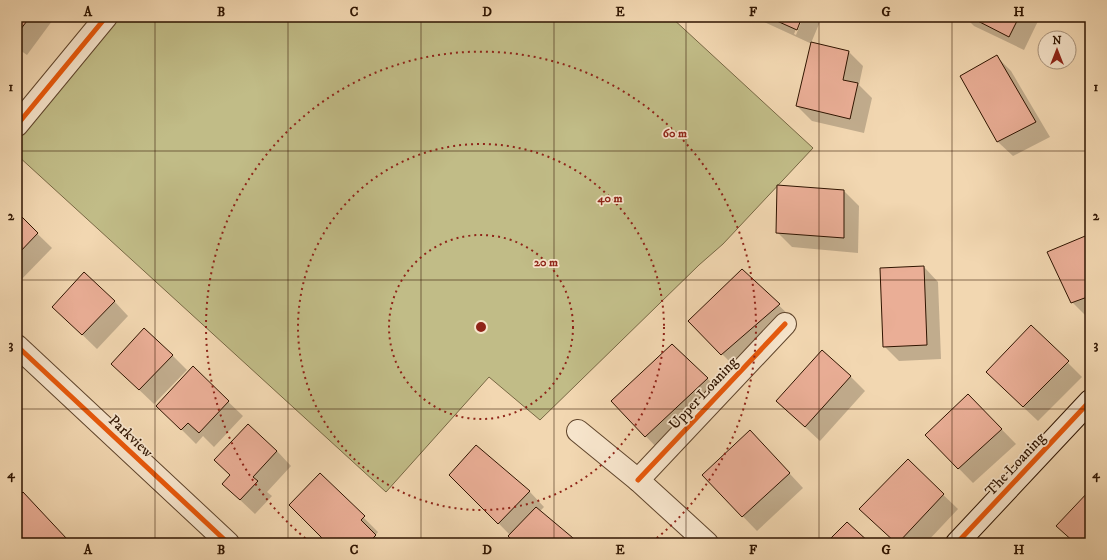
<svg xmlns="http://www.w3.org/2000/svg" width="1107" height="560" font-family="'IM FELL DW Pica',serif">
<rect width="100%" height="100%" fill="#f2d7b1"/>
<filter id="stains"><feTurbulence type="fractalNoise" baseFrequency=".005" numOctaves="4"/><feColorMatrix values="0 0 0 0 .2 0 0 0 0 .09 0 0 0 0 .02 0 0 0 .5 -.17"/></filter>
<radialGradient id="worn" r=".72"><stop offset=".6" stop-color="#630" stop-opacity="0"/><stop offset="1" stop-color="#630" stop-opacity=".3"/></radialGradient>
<polygon fill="#c1bc87" stroke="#786844" points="106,17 671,17 813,148 723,244 699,265 540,420 489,377 386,492 17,155 17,125"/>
<g fill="#0003">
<polygon points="17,17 55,17 27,55 17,48"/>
<polygon points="753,17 801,17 794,34 796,35 803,17 822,17 811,43 849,52 863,66 859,85 872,98 864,133 812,121 797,106 812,44"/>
<polygon points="965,17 1040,17 1024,50 974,26"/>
<polygon points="996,56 1011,71 1050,137 1013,156 998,142 961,76"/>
<polygon points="844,191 859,206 858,253 792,247 777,232"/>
<polygon points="17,214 52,248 17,284"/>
<polygon points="1090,235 1090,316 1087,317 1072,302"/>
<polygon points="924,267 938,282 941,359 899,361 884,346"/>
<polygon points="742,270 793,319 737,369 689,321"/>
<polygon points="114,301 128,316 97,349 68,321"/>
<polygon points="1031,326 1082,377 1038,421 1002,387"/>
<polygon points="172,355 187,370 154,404 112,364"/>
<polygon points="193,368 243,416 214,447 203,436 196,444 172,420"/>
<polygon points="850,376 865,391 820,441 777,401"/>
<polygon points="707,378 721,393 660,451 612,401"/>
<polygon points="17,392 22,397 17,402"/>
<polygon points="968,395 1016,444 973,483 926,435"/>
<polygon points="476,446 530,492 544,507 540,511 577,543 516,543 510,535 451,475"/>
<polygon points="764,446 803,488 757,531 703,475"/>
<polygon points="277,451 291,466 267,492 272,496 255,514 238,498 231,476"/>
<polygon points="908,461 958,509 926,543 897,543"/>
<polygon points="320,474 378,532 375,536 382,543 328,543"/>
<polygon points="17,499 37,508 70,543 17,543"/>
</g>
<g fill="#eaae96" stroke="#2f1400">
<polygon points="17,17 30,17 17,34"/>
<polygon points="768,17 802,17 797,30"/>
<polygon points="970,17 1019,17 1009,37"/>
<polygon points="811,42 849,51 843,80 858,83 850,119 796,106"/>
<polygon points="997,55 1036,122 997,142 960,76"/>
<polygon points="777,185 844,190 844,238 776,233"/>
<polygon points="17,212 38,233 17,255"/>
<polygon points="1090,234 1090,296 1071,303 1047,252"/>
<polygon points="924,266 927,345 883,347 880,268"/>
<polygon points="742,269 780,304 721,355 688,321"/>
<polygon points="84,272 115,301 82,335 52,307"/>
<polygon points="1031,325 1069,361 1023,407 986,372"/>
<polygon points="144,328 173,355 139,390 111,364"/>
<polygon points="672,344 708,378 645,437 611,401"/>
<polygon points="822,350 851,376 805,427 776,401"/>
<polygon points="193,366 229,401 199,433 188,423 181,430 156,406"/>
<polygon points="968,394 1002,429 958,469 925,435"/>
<polygon points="248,424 277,451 253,477 258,481 240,500 222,484 230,475 214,460"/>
<polygon points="750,430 790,473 742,517 702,475"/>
<polygon points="476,445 530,491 498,524 449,475"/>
<polygon points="908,459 944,494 898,543 896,543 859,509"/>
<polygon points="320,473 365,516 361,520 376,535 368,543 327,543 289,505"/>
<polygon points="1090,490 1090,543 1075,543 1056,526"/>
<polygon points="23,492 67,539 63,543 17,543 17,498"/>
<polygon points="536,507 579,543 515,543 508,536"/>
<polygon points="847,522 870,543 826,543"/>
</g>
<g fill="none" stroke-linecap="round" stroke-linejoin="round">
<g stroke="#60452c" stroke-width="24">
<g id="street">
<polyline points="17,125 106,17"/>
<polyline points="17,346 228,543"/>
<polyline points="578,431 638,480 707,543"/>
<polyline points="638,480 785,324"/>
</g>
</g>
<g stroke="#2f1400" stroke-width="24">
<polyline id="secondary" points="957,543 1090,401"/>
</g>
<use href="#street" stroke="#f7e5cc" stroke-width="22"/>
<use href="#secondary" stroke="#f7e5cc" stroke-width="22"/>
<g stroke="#f7e5cc" stroke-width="8">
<g id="cycleway">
<polyline points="17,125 106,17"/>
<polyline points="17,346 228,543"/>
<polyline points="638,480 785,324"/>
<polyline points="957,543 1090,401"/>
</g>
</g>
<use href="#cycleway" stroke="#e8590c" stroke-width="5"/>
</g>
<path fill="none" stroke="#2f1400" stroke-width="1" stroke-opacity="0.55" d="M155 17V543M288 17V543M421 17V543M554 17V543M686 17V543M819 17V543M952 17V543M17 151H1090M17 280H1090M17 409H1090"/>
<g fill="none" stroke="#8f2418" stroke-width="2" stroke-dasharray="2 4">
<circle cx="481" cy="327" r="92"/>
<circle cx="481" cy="327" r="183"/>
<path d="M310 542A275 275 0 1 1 652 542"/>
</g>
<g text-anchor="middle" stroke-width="3.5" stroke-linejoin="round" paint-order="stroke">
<g font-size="15" fill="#2f1400" stroke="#f7e5cc">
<text transform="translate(703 393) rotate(-47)" y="5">Upper Loaning</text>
<text transform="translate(131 436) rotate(43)" y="5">Parkview</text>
<text transform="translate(1015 464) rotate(-47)" y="5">The Loaning</text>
</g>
</g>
<circle cx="481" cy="327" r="6" fill="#8f2418" stroke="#f7e5cc" stroke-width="2"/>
<g font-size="12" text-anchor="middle" font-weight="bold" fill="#8f2418" stroke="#f7e5cc" stroke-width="3.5" stroke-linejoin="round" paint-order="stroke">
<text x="675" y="137">60 m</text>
<text x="610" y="202">40 m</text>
<text x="546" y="266">20 m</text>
</g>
<rect width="1107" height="560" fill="none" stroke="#f2d7b1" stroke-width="44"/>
<g transform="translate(1057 50)"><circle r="19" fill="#f7e5cc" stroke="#a7917a"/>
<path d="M0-3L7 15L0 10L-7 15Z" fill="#8f2418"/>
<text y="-6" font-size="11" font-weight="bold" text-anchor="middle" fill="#2f1400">N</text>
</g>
<rect x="22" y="22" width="1063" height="516" fill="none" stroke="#2f1400" stroke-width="1.5"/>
<g font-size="13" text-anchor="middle" font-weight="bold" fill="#2f1400">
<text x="88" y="16">A</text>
<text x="221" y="16">B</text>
<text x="354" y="16">C</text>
<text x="487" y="16">D</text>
<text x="620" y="16">E</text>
<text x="753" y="16">F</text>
<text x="886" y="16">G</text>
<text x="1019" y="16">H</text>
<text x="11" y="91">1</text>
<text x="1096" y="91">1</text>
<text x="11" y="220">2</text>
<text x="1096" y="220">2</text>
<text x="11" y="349">3</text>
<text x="1096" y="349">3</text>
<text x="11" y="478">4</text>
<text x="1096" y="478">4</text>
<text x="88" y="554">A</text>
<text x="221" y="554">B</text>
<text x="354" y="554">C</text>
<text x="487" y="554">D</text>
<text x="620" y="554">E</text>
<text x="753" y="554">F</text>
<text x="886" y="554">G</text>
<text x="1019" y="554">H</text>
</g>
<rect width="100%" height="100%" filter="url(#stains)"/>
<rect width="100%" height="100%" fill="url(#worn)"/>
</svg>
